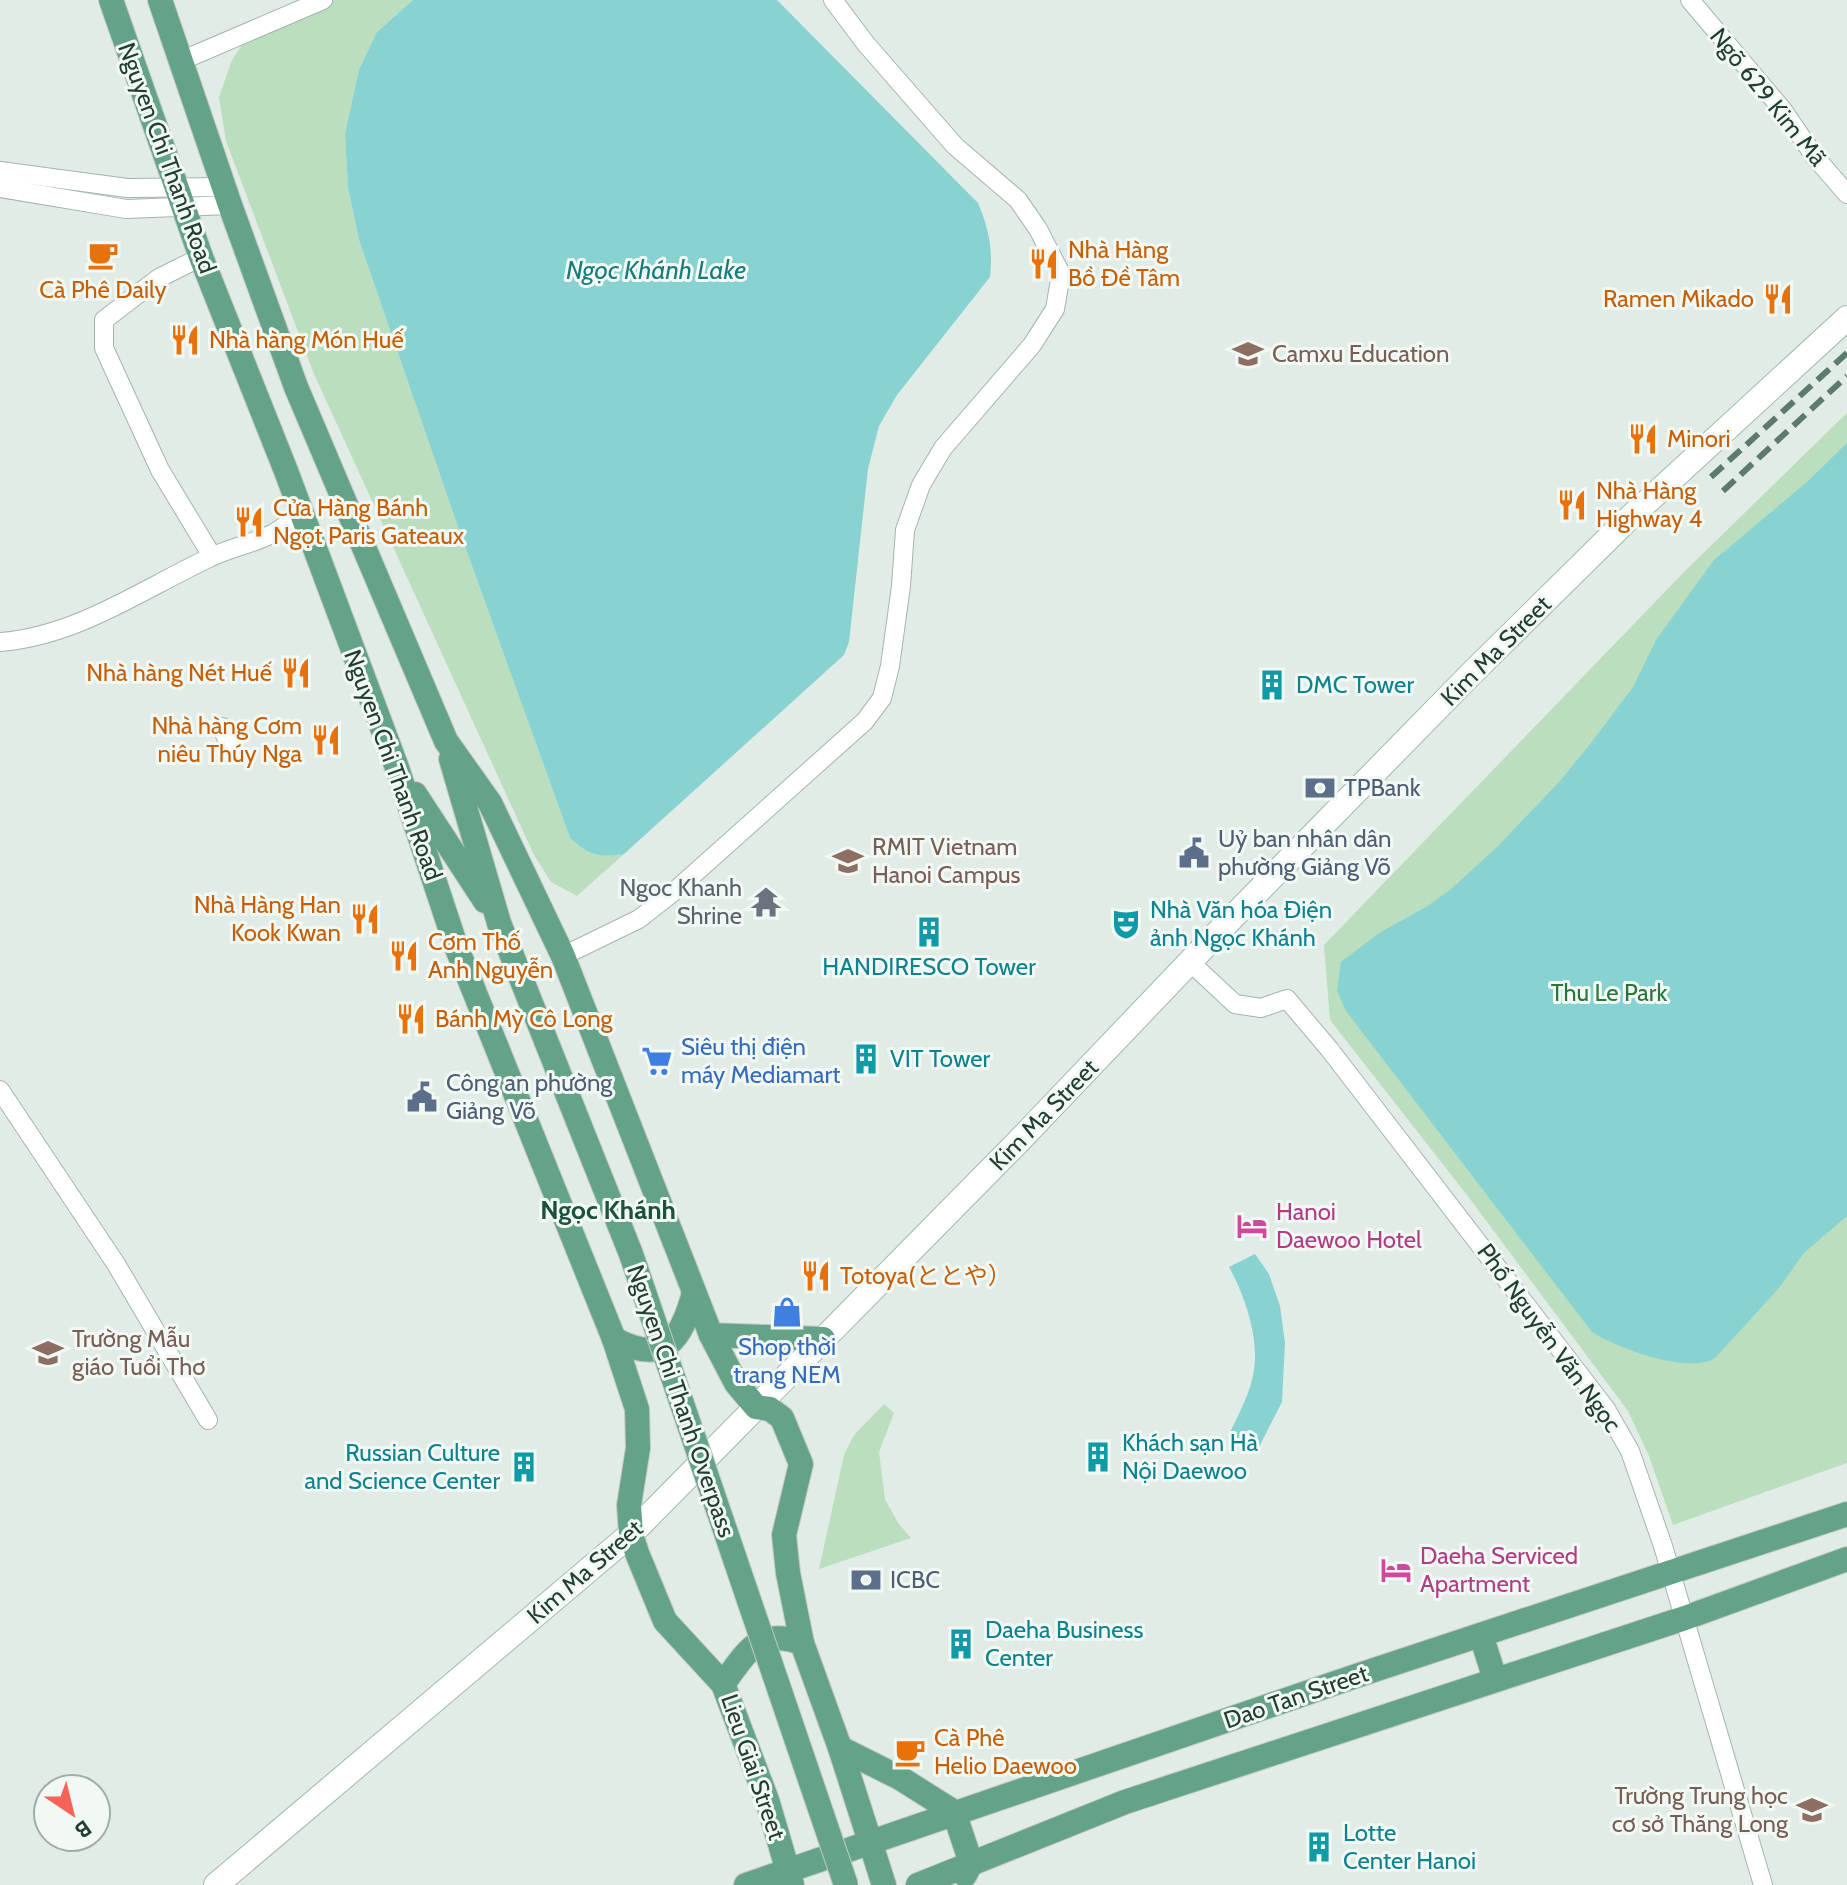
<svg xmlns="http://www.w3.org/2000/svg" width="1847" height="1885" font-family="Cabin,'Noto Sans JP',sans-serif">
<rect width="100%" height="100%" fill="#e2ece6"/>
<g fill="#badebe">
<path d="M305 0H413L377 32 345 135 348 188 359 240 458 527 570 838C589 856 598 858 624 854L577 896 551 882 534 855 314 374 226 141 219 97 232 60 254 27Z"/>
<polygon points="1847,413 1847,1463 1673,1525 1649,1456 1628,1411 1467,1195 1330,1020 1324,945 1685,571"/>
<polygon points="884,1404 894,1413 879,1452 885,1499 898,1523 911,1538 819,1569 844,1455 854,1435"/>
</g>
<g fill="#88d3d2">
<path d="M413 0H777L978 203C989 229 993 249 990 277L897 395 879 426 868 469 849 642 844 655 624 854C599 858 589 856 570 838L458 527 359 240 348 188 345 135 359 70 377 32Z"/>
<path d="M1847 443V1216L1804 1253 1779 1288 1716 1357C1692 1376 1616 1348 1592 1332L1346 1011 1337 991 1341 962 1379 933 1426 907 1450 890 1497 847 1560 781 1591 743 1633 687 1656 640 1714 560 1807 482Z"/>
<path d="M1255 1254 1269 1274 1280 1306 1285 1343 1282 1402 1256 1453 1229 1435C1238 1415 1251 1392 1254 1370 1259 1337 1245 1296 1229 1267Z"/>
</g>
<g fill="none" stroke-linecap="round" stroke-linejoin="round">
<g stroke="#a4b4ac" stroke-width="20">
<g id="minor">
<polyline points="1690,0 1782,109 1815,157 1847,194"/>
<polyline points="183,60 323,0"/>
<polyline points="0,171 127,188 224,187"/>
<polyline points="0,188 126,209 230,205"/>
<polyline points="201,257 159,278 104,320 104,348 160,470 212,556"/>
<path d="M0 642C77 636 141 590 209 558 229 548 252 544 272 534 282 529 292 520 302 513"/>
<polyline points="222,727 230,748"/>
<polyline points="563,956 639,919 676,890 865,721 882,698 890,666 901,586 905,530 921,485 943,448 1032,345 1055,309 1061,274 1038,229 1018,200 955,146 866,44 833,0"/>
<polyline points="1190,962 1235,1004 1261,1008 1287,999 1330,1050 1606,1409 1630,1451 1663,1546 1763,1885"/>
<polyline points="0,1090 116,1264 208,1420"/>
</g>
</g>
<g stroke="#a0b9ac" stroke-width="26">
<polyline id="secondary" points="216,1885 631,1534 1015,1145 1226,924 1470,675 1624,523 1847,318"/>
</g>
<g stroke="#c1c9c5" stroke-width="26">
<g id="primary">
<polyline points="111,0 201,257 286,471 396,765 456,946 614,1339 637,1409 638,1448 629,1505 631,1534 637,1553 665,1621 723,1684 767,1800 792,1885"/>
<polyline points="160,0 230,205 296,387 446,741 490,803 563,956 711,1335 736,1383 756,1407 770,1409 782,1418 801,1464 784,1535 788,1573 802,1643 840,1748 884,1885"/>
<polyline points="451,759 499,923"/>
<polyline points="415,794 485,901"/>
<polyline points="711,1335 823,1339"/>
<path d="M614 1339C665 1366 681 1340 694 1293"/>
<polyline points="1481,1635 1495,1679"/>
<path d="M723 1684C747 1652 758 1627 802 1643"/>
<polyline points="840,1748 900,1778 954,1812 971,1863 965,1875"/>
<polyline points="746,1885 1353,1677 1847,1514"/>
<polyline points="918,1885 1125,1802 1685,1618 1847,1559"/>
</g>
</g>
<use href="#minor" stroke="#fff" stroke-width="18"/>
<use href="#secondary" stroke="#fff" stroke-width="24"/>
<use href="#primary" stroke="#65a389" stroke-width="24"/>
<g stroke="#5c7a6d" stroke-width="6" stroke-dasharray="16 8" stroke-linecap="butt">
<polyline points="1711,477 1847,353"/>
<polyline points="1723,491 1847,376"/>
</g>
<g stroke="#c1c9c5" stroke-width="26" stroke-linecap="butt">
<polyline id="primary-bridge" points="499,923 631,1254 846,1885"/>
</g>
<use href="#primary-bridge" stroke="#65a389" stroke-width="24"/>
</g>
<defs>
<g id="cafe-bare" transform="scale(2.4)"><path d="M-5.5-4.5H6V0H3Q3 3.5 0 3.5H-2.5Q-5.5 3.5-5.5 0ZM3-3.2v2h1.7v-2ZM-6 4.5H4V6H-6Z" fill="#e8710a" stroke="#f2f9f5" stroke-width="2.5" paint-order="stroke"/></g>
<g id="restaurant-bare" transform="scale(2.4)"><path d="M-5-6h1v4h1v-4h1v4h1v-4h1v5L-1.5 .5V6h-2V.5L-5-1ZM5-6V6H3V1.5H1.5Q1.5-4 5-6Z" fill="#e8710a" stroke="#f2f9f5" stroke-width="2.5" paint-order="stroke"/></g>
<g id="school-bare" transform="scale(2.4)"><path d="M0-5L7-2L0 1L-7-2ZM-4 1L0 2.5L4 1V4Q0 6-4 4Z" fill="#8d6e63" stroke="#f2f9f5" stroke-width="2.5" paint-order="stroke"/></g>
<g id="building-bare" transform="scale(2.4)"><path d="M-4-6H4V6H1V3H-1V6H-4ZM-2.5-4.3h1.7v1.8h-1.7ZM.8-4.3h1.7v1.8H.8ZM-2.5-1h1.7V.8h-1.7ZM.8-1h1.7V.8H.8Z" fill="#0f9aa8" stroke="#f2f9f5" stroke-width="2.5" paint-order="stroke"/></g>
<g id="bank-bare" transform="scale(2.4)"><path d="M-6-4H6V4H-6ZM0-2.3a2.3 2.3 0 1 0 0 4.6a2.3 2.3 0 1 0 0-4.6Z" fill="#5c6f8a" stroke="#f2f9f5" stroke-width="2.5" paint-order="stroke"/></g>
<g id="civic-bare" transform="scale(2.4)"><path d="M-.6-6.5H3V-4.5H.6V-3L4-1V1h2V6H-6V1h2V-1L-.6-3ZM-1.2 2.5V6h2.4V2.5Z" fill="#5c6f8a" stroke="#f2f9f5" stroke-width="2.5" paint-order="stroke"/></g>
<g id="university-bare" transform="scale(2.4)"><path d="M0-5L7-2L0 1L-7-2ZM-4 1L0 2.5L4 1V4Q0 6-4 4Z" fill="#8d6e63" stroke="#f2f9f5" stroke-width="2.5" paint-order="stroke"/></g>
<g id="temple-bare" transform="scale(2.4)"><path d="M0-6L5-2H3V0L6.5 2.5H4V6H1.5V3h-3V6H-4V2.5H-6.5L-3 0V-2H-5Z" fill="#6b7280" stroke="#f2f9f5" stroke-width="2.5" paint-order="stroke"/></g>
<g id="theatre-bare" transform="scale(2.4)"><path d="M-5-5.5Q0-4 5-5.5V0Q5 5 0 6Q-5 5-5 0ZM-3.3-2.5H-1v1.5H-3.3ZM1-2.5H3.3v1.5H1ZM-2.8 1Q0 5.5 2.8 1Z" fill="#0f9aa8" stroke="#f2f9f5" stroke-width="2.5" paint-order="stroke"/></g>
<g id="supermarket-bare" transform="scale(2.4)"><path d="M-6-5.5h2.5l.6 2H6L4.5 2H-2.5L-4.4-4H-6ZM-1.5 3.2a1.3 1.3 0 1 0 .1 0ZM3 3.2a1.3 1.3 0 1 0 .1 0Z" fill="#3f7fe0" stroke="#f2f9f5" stroke-width="2.5" paint-order="stroke"/></g>
<g id="hotel-bare" transform="scale(2.4)"><path d="M-6-4.5h1.5V1H6V5H4.5V3h-9V5H-6ZM-4 0a1.8 1.8 0 1 1 3.6 0ZM.5 0V-2.5h3Q6-2.5 6 0Z" fill="#d1479c" stroke="#f2f9f5" stroke-width="2.5" paint-order="stroke"/></g>
<g id="shop-bare" transform="scale(2.4)"><path d="M-5-2.5h2.3a2.7 3.5 0 0 1 5.4 0H5L5.5 6h-11ZM-1.5-2.5h3a1.5 2.3 0 0 0-3 0Z" fill="#3f7fe0" stroke="#f2f9f5" stroke-width="2.5" paint-order="stroke"/></g>
</defs>
<g fill-rule="evenodd">
<use href="#cafe-bare" x="103" y="255"/>
<use href="#restaurant-bare" x="1044" y="264"/>
<use href="#restaurant-bare" x="1778" y="299"/>
<use href="#restaurant-bare" x="185" y="340"/>
<use href="#school-bare" x="1248" y="354"/>
<use href="#restaurant-bare" x="1643" y="439"/>
<use href="#restaurant-bare" x="1572" y="505"/>
<use href="#restaurant-bare" x="249" y="522"/>
<use href="#restaurant-bare" x="296" y="673"/>
<use href="#building-bare" x="1272" y="685"/>
<use href="#restaurant-bare" x="326" y="740"/>
<use href="#bank-bare" x="1320" y="788"/>
<use href="#civic-bare" x="1194" y="853"/>
<use href="#university-bare" x="848" y="861"/>
<use href="#temple-bare" x="766" y="902"/>
<use href="#restaurant-bare" x="365" y="919"/>
<use href="#theatre-bare" x="1126" y="924"/>
<use href="#building-bare" x="929" y="932"/>
<use href="#restaurant-bare" x="404" y="956"/>
<use href="#restaurant-bare" x="411" y="1019"/>
<use href="#building-bare" x="866" y="1059"/>
<use href="#supermarket-bare" x="657" y="1061"/>
<use href="#civic-bare" x="422" y="1097"/>
<use href="#hotel-bare" x="1252" y="1226"/>
<use href="#restaurant-bare" x="816" y="1276"/>
<use href="#shop-bare" x="787" y="1312"/>
<use href="#school-bare" x="48" y="1353"/>
<use href="#building-bare" x="1098" y="1457"/>
<use href="#building-bare" x="524" y="1467"/>
<use href="#hotel-bare" x="1396" y="1570"/>
<use href="#bank-bare" x="866" y="1580"/>
<use href="#building-bare" x="961" y="1644"/>
<use href="#cafe-bare" x="910" y="1752"/>
<use href="#school-bare" x="1812" y="1810"/>
<use href="#building-bare" x="1319" y="1847"/>
</g>
<g text-anchor="middle" stroke-width="6" stroke-linejoin="round" paint-order="stroke">
<g font-size="24" fill="#213e31" stroke="#f2f9f5">
<text transform="translate(1768 97) rotate(51)" y="8">Ngõ 629 Kim Mã</text>
<text transform="translate(167 158) rotate(70)" y="8">Nguyen Chi Thanh Road</text>
<text transform="translate(1496 651) rotate(-45)" y="8">Kim Ma Street</text>
<text transform="translate(393 765) rotate(70)" y="8">Nguyen Chi Thanh Road</text>
<text transform="translate(1044 1115) rotate(-46)" y="8">Kim Ma Street</text>
<text transform="translate(1549 1338) rotate(54)" y="8">Phố Nguyễn Văn Ngọc</text>
<text transform="translate(681 1401) rotate(71)" y="8">Nguyen Chi Thanh Overpass</text>
<text transform="translate(585 1572) rotate(-41)" y="8">Kim Ma Street</text>
<text transform="translate(1296 1697) rotate(-19)" y="8">Dao Tan Street</text>
<text transform="translate(753 1767) rotate(71)" y="8">Lieu Giai Street</text>
</g>
<g font-size="24" fill="#c56008" stroke="#f2f9f5" text-anchor="start">
<text x="1068" y="258">Nhà Hàng<tspan x="1068" dy="28">Bồ Đề Tâm</tspan></text>
<text x="103" y="298" text-anchor="middle">Cà Phê Daily</text>
<text x="1754" y="307" text-anchor="end">Ramen Mikado</text>
<text x="209" y="348">Nhà hàng Món Huế</text>
<text x="1667" y="447">Minori</text>
<text x="1596" y="499">Nhà Hàng<tspan x="1596" dy="28">Highway 4</tspan></text>
<text x="273" y="516">Cửa Hàng Bánh<tspan x="273" dy="28">Ngọt Paris Gateaux</tspan></text>
<text x="272" y="681" text-anchor="end">Nhà hàng Nét Huế</text>
<text x="302" y="734" text-anchor="end">Nhà hàng Cơm<tspan x="302" dy="28">niêu Thúy Nga</tspan></text>
<text x="341" y="913" text-anchor="end">Nhà Hàng Han<tspan x="341" dy="28">Kook Kwan</tspan></text>
<text x="428" y="950">Cơm Thố<tspan x="428" dy="28">Anh Nguyễn</tspan></text>
<text x="435" y="1027">Bánh Mỳ Cô Long</text>
<text x="840" y="1284">Totoya(ととや）</text>
<text x="934" y="1746">Cà Phê<tspan x="934" dy="28">Helio Daewoo</tspan></text>
</g>
<g font-size="24" fill="#785e54" stroke="#f2f9f5" text-anchor="start">
<text x="1272" y="362">Camxu Education</text>
<text x="872" y="855">RMIT Vietnam<tspan x="872" dy="28">Hanoi Campus</tspan></text>
<text x="72" y="1347">Trường Mẫu<tspan x="72" dy="28">giáo Tuổi Thơ</tspan></text>
<text x="1788" y="1804" text-anchor="end">Trường Trung học<tspan x="1788" dy="28">cơ sở Thăng Long</tspan></text>
</g>
<g font-size="24" fill="#0d838f" stroke="#f2f9f5" text-anchor="start">
<text x="1296" y="693">DMC Tower</text>
<text x="1150" y="918">Nhà Văn hóa Điện<tspan x="1150" dy="28">ảnh Ngọc Khánh</tspan></text>
<text x="929" y="975" text-anchor="middle">HANDIRESCO Tower</text>
<text x="890" y="1067">VIT Tower</text>
<text x="1122" y="1451">Khách sạn Hà<tspan x="1122" dy="28">Nội Daewoo</tspan></text>
<text x="500" y="1461" text-anchor="end">Russian Culture<tspan x="500" dy="28">and Science Center</tspan></text>
<text x="985" y="1638">Daeha Business<tspan x="985" dy="28">Center</tspan></text>
<text x="1343" y="1841">Lotte<tspan x="1343" dy="28">Center Hanoi</tspan></text>
</g>
<g font-size="24" fill="#4e5e75" stroke="#f2f9f5" text-anchor="start">
<text x="1344" y="796">TPBank</text>
<text x="1218" y="847">Uỷ ban nhân dân<tspan x="1218" dy="28">phường Giảng Võ</tspan></text>
<text x="446" y="1091">Công an phường<tspan x="446" dy="28">Giảng Võ</tspan></text>
<text x="890" y="1588">ICBC</text>
</g>
<g font-size="24" fill="#5b616d" stroke="#f2f9f5" text-anchor="end">
<text x="742" y="896">Ngoc Khanh<tspan x="742" dy="28">Shrine</tspan></text>
</g>
<g font-size="24" fill="#2a763b" stroke="#f2f9f5">
<text x="1609" y="1001">Thu Le Park</text>
</g>
<g font-size="24" fill="#366cbe" stroke="#f2f9f5" text-anchor="start">
<text x="681" y="1055">Siêu thị điện<tspan x="681" dy="28">máy Mediamart</tspan></text>
<text x="787" y="1355" text-anchor="middle">Shop thời<tspan x="787" dy="28">trang NEM</tspan></text>
</g>
<g font-size="24" fill="#b23c85" stroke="#f2f9f5" text-anchor="start">
<text x="1276" y="1220">Hanoi<tspan x="1276" dy="28">Daewoo Hotel</tspan></text>
<text x="1420" y="1564">Daeha Serviced<tspan x="1420" dy="28">Apartment</tspan></text>
</g>
<g font-size="26" font-style="italic" fill="#197c7c" stroke="#f2f9f5">
<text x="656" y="279">Ngọc Khánh Lake</text>
</g>
<g font-size="26" font-weight="bold" fill="#1c513b" stroke="#f2f9f5">
<text x="608" y="1219">Ngọc Khánh</text>
</g>
</g>
<g transform="translate(72 1813) rotate(145)"><circle r="38" fill="#f2f9f5" stroke="#9eaea7" stroke-width="2"/>
<path d="M0-6L14 30L0 20L-14 30Z" fill="#f66357"/>
<text y="-12" font-size="22" font-weight="bold" text-anchor="middle" fill="#213e31">B</text>
</g>
</svg>
